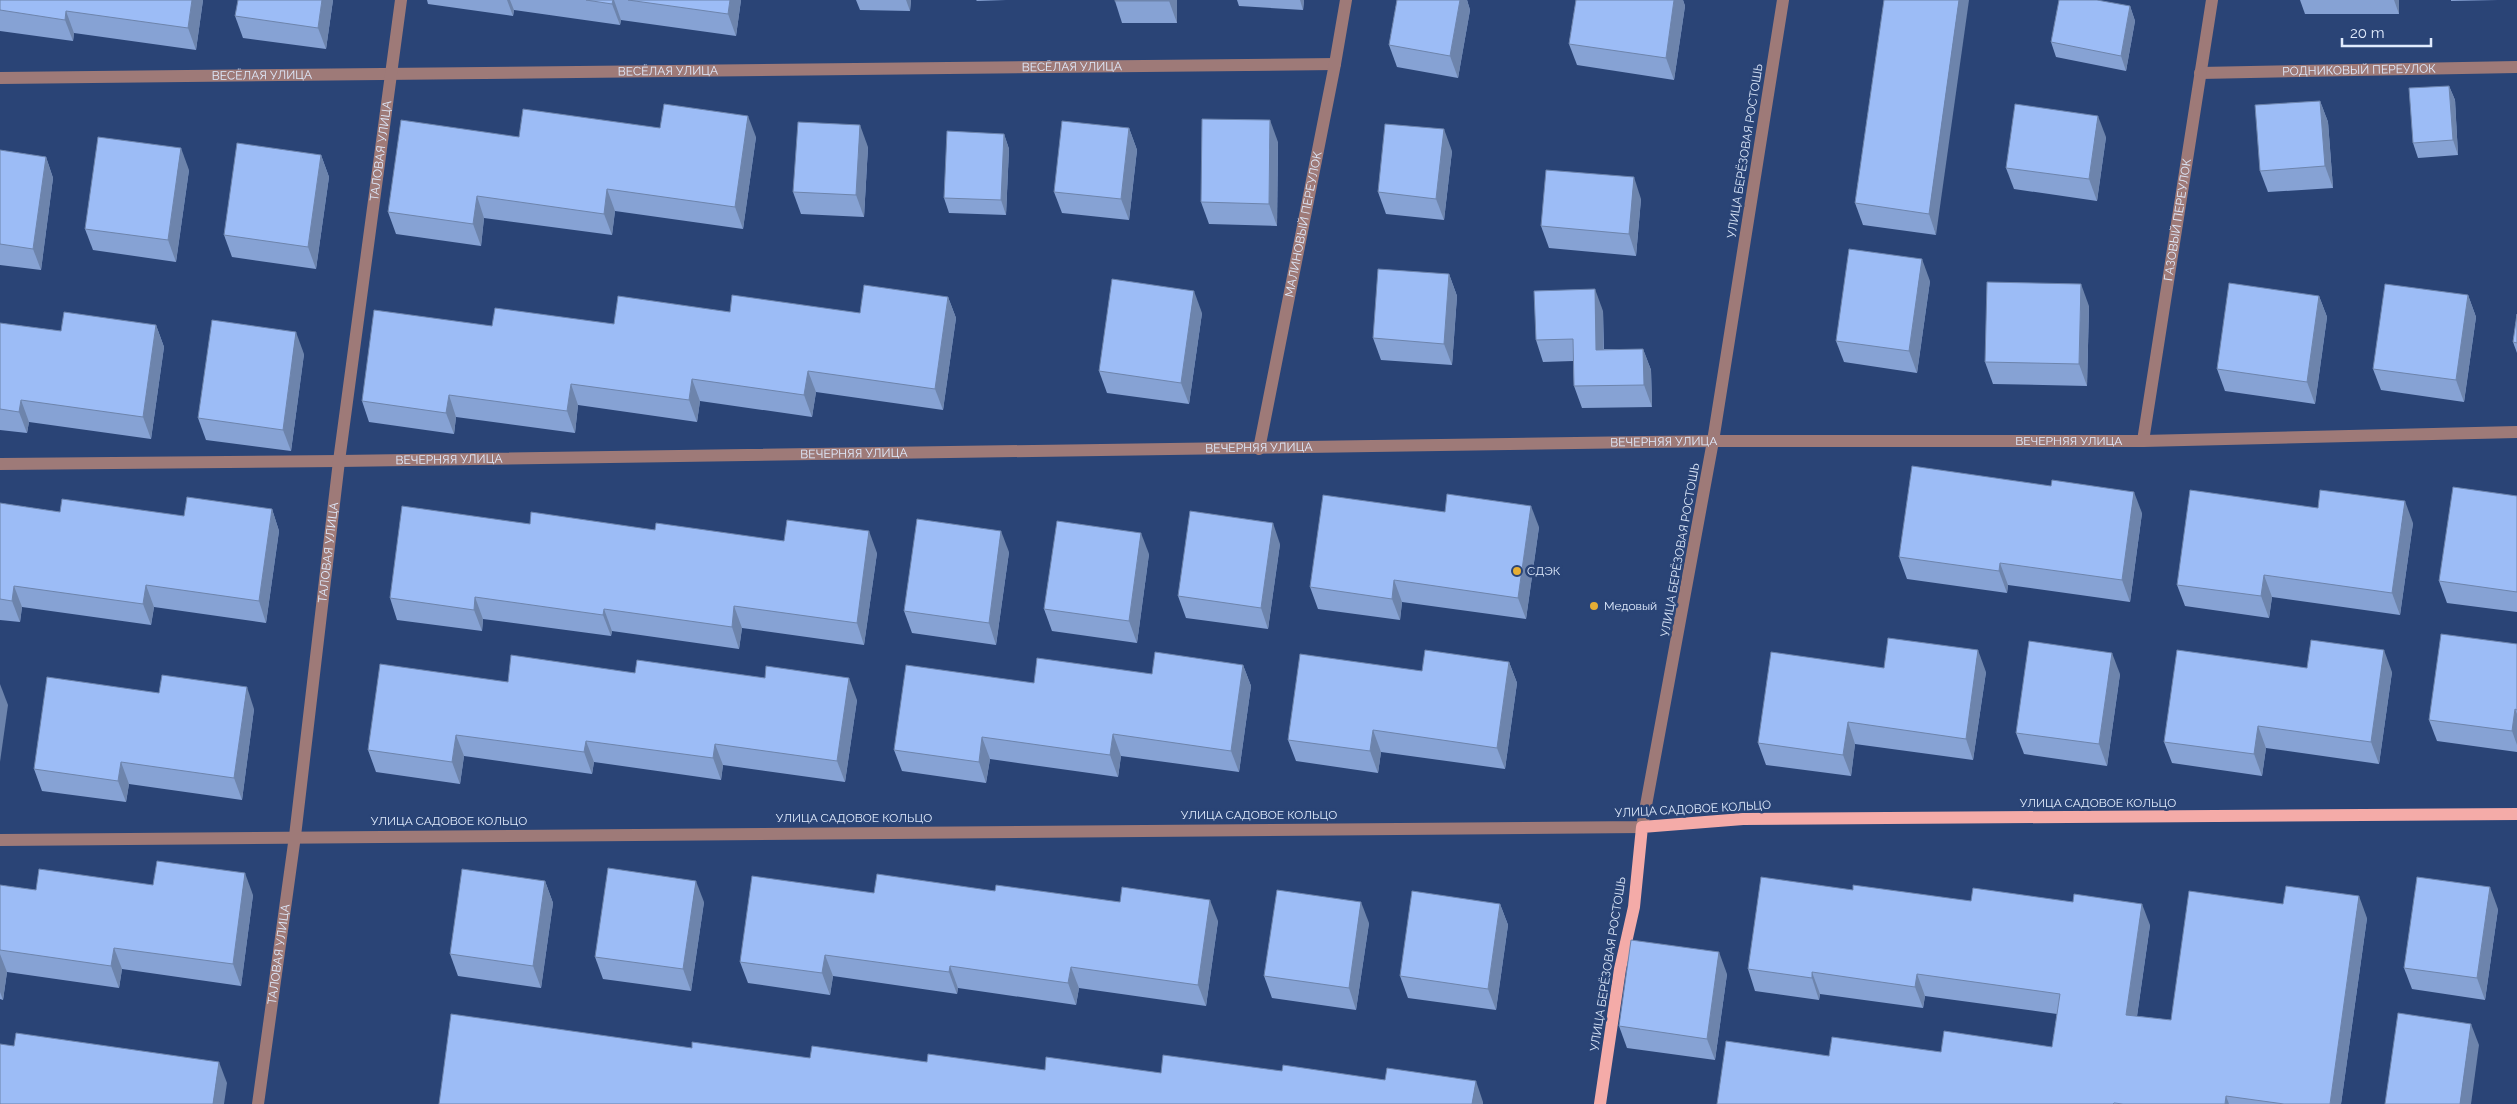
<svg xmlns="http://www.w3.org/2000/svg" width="2517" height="1104" font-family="Raleway,sans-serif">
<rect width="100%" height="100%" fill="#2a4476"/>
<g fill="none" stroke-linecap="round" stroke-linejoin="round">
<g stroke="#9e7a78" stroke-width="12">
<path id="s1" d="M2200 73 2517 67"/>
<path id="s2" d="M0 78 1335 64"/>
<path id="s3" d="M2143 441 2212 0"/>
<path id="s4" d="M1259 449 1335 64 1346 0"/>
<path id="s5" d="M0 464 339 461 1713 441H2143L2517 432"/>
<polyline points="0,840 1642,827 1713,441 1783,0"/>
<path id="s6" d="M258 1104 295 836 339 461 401 0"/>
</g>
<polyline stroke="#f4aba8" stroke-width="12" points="1600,1104 1620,969 1634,907 1642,827 1743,819 2517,814"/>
</g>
<g fill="#86a2d4">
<polygon points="0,0 203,0 196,50 74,33 73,41 0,31"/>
<polygon points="333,0 326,49 243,38 235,16"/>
<polygon points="427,0 741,0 736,36 621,20 620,25 514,10 513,16 428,4"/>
<polygon points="856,0 911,0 910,11 860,10"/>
<polygon points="976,0 1006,0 977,1"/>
<polygon points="1177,0 1177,23 1122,23 1115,1"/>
<polygon points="1237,0 1304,0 1303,10 1239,6"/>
<polygon points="1397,0 1467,0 1470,10 1458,78 1397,67 1389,45"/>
<polygon points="1576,0 1683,0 1685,6 1674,80 1577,65 1569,44"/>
<polygon points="1884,0 1936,235 1863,225 1855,203"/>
<polygon points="2300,0 2399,0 2399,14 2305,14"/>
<polygon points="2451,0 2498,0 2451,1"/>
<polygon points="2130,6 2135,21 2126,71 2056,57 2051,42"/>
<polygon points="2449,86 2455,100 2458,155 2418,158 2413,143"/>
<polygon points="2320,101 2328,122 2333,188 2268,192 2260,171"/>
<polygon points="660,128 756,137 743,229 615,211 612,235 484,218 481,246 396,234 388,212 519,137"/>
<polygon points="1129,128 1137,150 1129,220 1062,213 1054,192"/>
<polygon points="1004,134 1009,149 1006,215 949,213 944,198"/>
<polygon points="2106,137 2097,201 2014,189 2006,168"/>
<polygon points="1278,142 1277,226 1209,224 1201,202"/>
<polygon points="868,147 864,217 801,214 793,192"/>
<polygon points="0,150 46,157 53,178 41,270 0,265"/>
<polygon points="1452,151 1444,220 1386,214 1378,192"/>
<polygon points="321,155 329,177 316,269 232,257 224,235"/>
<polygon points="189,170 176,262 93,250 85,229"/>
<polygon points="1641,199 1636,256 1549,248 1541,226"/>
<polygon points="1449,274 1457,296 1452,365 1381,360 1373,338"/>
<polygon points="1930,281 1917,373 1844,362 1836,341"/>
<polygon points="2468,295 2476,317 2464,402 2381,390 2373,369"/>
<polygon points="2319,296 2327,317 2315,404 2225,391 2217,369"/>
<polygon points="948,297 956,318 943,410 816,392 812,417 700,401 697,422 578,405 575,433 456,417 454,434 369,422 362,401 492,326 614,324 730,312 860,313"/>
<polygon points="2089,306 2087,386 1993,384 1985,362"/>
<polygon points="1603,311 1604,349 1643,349 1651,370 1652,407 1582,408 1574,386 1573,361 1543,362 1536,340"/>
<polygon points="1202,313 1189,404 1107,393 1099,371"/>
<polygon points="2517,314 2517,353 2513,342"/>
<polygon points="0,323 61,331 156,325 164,347 151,439 29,422 27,433 0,430"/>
<polygon points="304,354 291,451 206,440 198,418"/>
<polygon points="2517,496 2517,612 2447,603 2439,581"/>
<polygon points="0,503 60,512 184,516 272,509 279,531 266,623 154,607 151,625 22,607 20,622 0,620"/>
<polygon points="2142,513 2130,602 2008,585 2007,593 1907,579 1899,557"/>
<polygon points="2413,523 2400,615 2272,597 2269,618 2185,606 2177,585"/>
<polygon points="530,524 655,530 784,541 877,553 864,645 742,628 739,649 612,631 611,636 483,619 482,631 397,620 390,598"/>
<polygon points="1539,527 1526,619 1402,602 1400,620 1318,609 1310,587"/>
<polygon points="1280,544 1268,629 1186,618 1178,596"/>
<polygon points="1009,552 996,645 912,633 904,611"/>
<polygon points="1149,554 1137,643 1052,631 1044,609"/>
<polygon points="2517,644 2517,752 2437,741 2429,720"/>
<polygon points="1509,662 1517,683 1505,769 1381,752 1378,773 1296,761 1288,740 1422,671"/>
<polygon points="1243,665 1251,686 1239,772 1121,756 1118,777 990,759 986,783 902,771 894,750 1034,683 1152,674"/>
<polygon points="1884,668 1986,672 1973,760 1855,744 1851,776 1766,765 1758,743"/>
<polygon points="2307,668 2392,672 2379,764 2266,748 2262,776 2172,763 2164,742"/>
<polygon points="635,673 857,700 845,782 723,765 721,780 594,762 592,774 464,756 460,784 376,772 368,750"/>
<polygon points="2120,674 2107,766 2024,754 2016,733"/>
<polygon points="254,709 242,800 129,784 126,802 42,791 34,769"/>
<polygon points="545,881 553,903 541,988 458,976 450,954"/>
<polygon points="0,885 36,890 153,885 253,895 241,986 122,969 119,988 7,972 3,1000 0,999"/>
<polygon points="1853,890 1971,901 2150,925 2137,1016 2171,1020 2367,918 2341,1104 1717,1104 1829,1056 1941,1052 2052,1047 2057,1014 1925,996 1923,1008 1820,994 1819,1000 1755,991 1748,969"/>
<polygon points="874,893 1218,921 1206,1006 1079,988 1076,1005 958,988 957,994 833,976 830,995 748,983 740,962"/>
<polygon points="704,902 691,991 603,979 595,957"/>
<polygon points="1500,904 1508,925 1496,1010 1408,998 1400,976"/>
<polygon points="2498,909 2485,1000 2412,989 2404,968"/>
<polygon points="1369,923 1356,1010 1272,998 1264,976"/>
<polygon points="1727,974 1715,1060 1627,1048 1619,1026"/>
</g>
<g fill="#6d84ac">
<polygon points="192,0 203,0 196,50 188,28"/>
<polygon points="322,0 333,0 326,49 318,28"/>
<polygon points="507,0 510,0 514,10 513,16"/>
<polygon points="613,0 614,0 621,20 620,25 612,4"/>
<polygon points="730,0 741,0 736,36 728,14"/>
<polygon points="906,0 911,0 910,11"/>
<polygon points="1169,0 1177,0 1177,23 1169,1"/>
<polygon points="1300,0 1304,0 1303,10"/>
<polygon points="1460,0 1467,0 1470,10 1458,78 1450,56"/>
<polygon points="1674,0 1683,0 1685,6 1674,80 1666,58"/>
<polygon points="1959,0 1969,0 1936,235 1929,214"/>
<polygon points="2394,0 2399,0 2399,14"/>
<polygon points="2130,6 2135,21 2126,71 2121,56"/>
<polygon points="66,11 74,33 73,41 65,20"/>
<polygon points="2449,86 2455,100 2458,155 2453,140"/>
<polygon points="2320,101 2328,122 2333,188 2325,166"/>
<polygon points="748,116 756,137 743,229 735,207"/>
<polygon points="2098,116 2106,137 2097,201 2089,179"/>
<polygon points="1270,120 1278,142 1277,226 1269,204"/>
<polygon points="860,125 868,147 864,217 856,195"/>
<polygon points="1129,128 1137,150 1129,220 1121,199"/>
<polygon points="1444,129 1452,151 1444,220 1436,199"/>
<polygon points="1004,134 1009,149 1006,215 1001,200"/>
<polygon points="181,148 189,170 176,262 168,240"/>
<polygon points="321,155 329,177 316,269 308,247"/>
<polygon points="46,157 53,178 41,270 33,249"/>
<polygon points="1634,177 1641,199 1636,256 1629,234"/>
<polygon points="607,189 615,211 612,235 604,214"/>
<polygon points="477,196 484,218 481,246 473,224"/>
<polygon points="1922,259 1930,281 1917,373 1909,351"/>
<polygon points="1449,274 1457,296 1452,365 1444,344"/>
<polygon points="2081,284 2089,306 2087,386 2079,364"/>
<polygon points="1595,289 1603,311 1604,371 1596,350"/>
<polygon points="1194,291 1202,313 1189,404 1181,383"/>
<polygon points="2468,295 2476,317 2464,402 2456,380"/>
<polygon points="2319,296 2327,317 2315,404 2307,382"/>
<polygon points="948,297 956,318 943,410 935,389"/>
<polygon points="156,325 164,347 151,439 143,417"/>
<polygon points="296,332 304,354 291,451 283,430"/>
<polygon points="1643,349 1651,370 1652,407 1644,385"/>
<polygon points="808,371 816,392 812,417 804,395"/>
<polygon points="692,379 700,401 697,422 689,400"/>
<polygon points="571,384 578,405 575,433 567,411"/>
<polygon points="449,395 456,417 454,434 446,413"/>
<polygon points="21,400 29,422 27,433 19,412"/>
<polygon points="2134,492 2142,513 2130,602 2122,580"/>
<polygon points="2405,501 2413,523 2400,615 2392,593"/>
<polygon points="1531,506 1539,527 1526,619 1518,598"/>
<polygon points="272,509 279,531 266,623 259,601"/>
<polygon points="1273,523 1280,544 1268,629 1261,608"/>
<polygon points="869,531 877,553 864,645 857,623"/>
<polygon points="1001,531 1009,552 996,645 989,623"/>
<polygon points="1141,533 1149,554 1137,643 1129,621"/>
<polygon points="2000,563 2008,585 2007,593 1999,571"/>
<polygon points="2264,575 2272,597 2269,618 2261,596"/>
<polygon points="1394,580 1402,602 1400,620 1392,599"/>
<polygon points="146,585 154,607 151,625 143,604"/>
<polygon points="14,586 22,607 20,622 12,601"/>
<polygon points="475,597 483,619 482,631 474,610"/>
<polygon points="734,606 742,628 739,649 732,627"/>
<polygon points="604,609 612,631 611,636 603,615"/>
<polygon points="1978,650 1986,672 1973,760 1966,739"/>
<polygon points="2384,650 2392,672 2379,764 2371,742"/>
<polygon points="2112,653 2120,674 2107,766 2099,744"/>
<polygon points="1509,662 1517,683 1505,769 1497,748"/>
<polygon points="1243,665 1251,686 1239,772 1231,751"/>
<polygon points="849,678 857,700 845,782 837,761"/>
<polygon points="0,684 8,705 0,762"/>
<polygon points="247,687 254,709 242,800 234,778"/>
<polygon points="2515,709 2517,714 2517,745 2512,731"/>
<polygon points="1848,722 1855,744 1851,776 1843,755"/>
<polygon points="2258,726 2266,748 2262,776 2254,754"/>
<polygon points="1373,730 1381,752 1378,773 1370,751"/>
<polygon points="1113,734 1121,756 1118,777 1110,755"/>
<polygon points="456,735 464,756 460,784 452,762"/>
<polygon points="982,737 990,759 986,783 979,762"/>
<polygon points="586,741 594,762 592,774 584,752"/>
<polygon points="715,744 723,765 721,780 713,758"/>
<polygon points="121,762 129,784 126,802 118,781"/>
<polygon points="245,873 253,895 241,986 233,964"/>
<polygon points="545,881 553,903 541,988 533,966"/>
<polygon points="696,881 704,902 691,991 683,969"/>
<polygon points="2490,887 2498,909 2485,1000 2477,978"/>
<polygon points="2359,896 2367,918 2341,1104 2330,1104"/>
<polygon points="1210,900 1218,921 1206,1006 1198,985"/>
<polygon points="1361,902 1369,923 1356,1010 1349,988"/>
<polygon points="1500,904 1508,925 1496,1010 1488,989"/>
<polygon points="2142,904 2150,925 2134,1037 2126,1015"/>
<polygon points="114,948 122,969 119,988 111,966"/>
<polygon points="1719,952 1727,974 1715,1060 1707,1039"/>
<polygon points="0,954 7,972 3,1000 0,992"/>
<polygon points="825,955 833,976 830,995 822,973"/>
<polygon points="950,966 958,988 957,994 949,972"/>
<polygon points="1071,967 1079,988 1076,1005 1068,983"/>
<polygon points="1812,972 1820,994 1819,1000 1812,978"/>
<polygon points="1917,974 1925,996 1923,1008 1915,987"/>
<polygon points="2471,1024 2479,1045 2471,1104 2460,1104"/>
<polygon points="219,1062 227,1083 224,1104 213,1104"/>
<polygon points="1476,1081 1483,1102 1483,1104 1472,1104"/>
<polygon points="2226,1096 2229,1104 2225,1104"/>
</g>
<g fill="#9cbcf6" stroke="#6d84ac">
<polygon points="0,0 192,0 188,28 66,11 65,20 0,10"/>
<polygon points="238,0 322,0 318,28 235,16"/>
<polygon points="586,0 613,0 612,4"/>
<polygon points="628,0 730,0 728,14"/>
<rect x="1115" y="0" width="54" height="1"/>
<polygon points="1397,0 1460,0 1450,56 1389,45"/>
<polygon points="1576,0 1674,0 1666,58 1569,44"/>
<polygon points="1884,0 1959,0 1929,214 1855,203"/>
<polygon points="2059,0 2097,0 2130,6 2121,56 2051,42"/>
<polygon points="2449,86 2453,140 2413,143 2409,88"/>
<polygon points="2320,101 2325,166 2260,171 2255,105"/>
<polygon points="664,104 748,116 735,207 607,189 604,214 477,196 473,224 388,212 401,120 519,137 523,109 660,128"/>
<polygon points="2015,104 2098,116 2089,179 2006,168"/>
<polygon points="1202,119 1270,120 1269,204 1201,202"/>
<polygon points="1062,121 1129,128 1121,199 1054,192"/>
<polygon points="798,122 860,125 856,195 793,192"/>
<polygon points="1385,124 1444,129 1436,199 1378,192"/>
<polygon points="947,131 1004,134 1001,200 944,198"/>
<polygon points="98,137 181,148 168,240 85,229"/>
<polygon points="237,143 321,155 308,247 224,235"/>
<polygon points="0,150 46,157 33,249 0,244"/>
<polygon points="1546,170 1634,177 1629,234 1541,226"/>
<polygon points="1849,249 1922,259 1909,351 1836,341"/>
<polygon points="1378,269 1449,274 1444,344 1373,338"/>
<polygon points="1112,279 1194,291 1181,383 1099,371"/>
<polygon points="1987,282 2081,284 2079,364 1985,362"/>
<polygon points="2229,283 2319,296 2307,382 2217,369"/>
<polygon points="2385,284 2468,295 2456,380 2373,369"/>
<polygon points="864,285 948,297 935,389 808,371 804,395 692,379 689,400 571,384 567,411 449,395 446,413 362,401 374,310 492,326 495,308 614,324 618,296 730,312 732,295 860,313"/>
<polygon points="1595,289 1596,350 1643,349 1644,385 1574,386 1573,339 1536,340 1534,291"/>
<polygon points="64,312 156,325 143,417 21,400 19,412 0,409 0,323 61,331"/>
<polygon points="2517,314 2517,343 2513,342"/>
<polygon points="212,320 296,332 283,430 198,418"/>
<polygon points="1912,466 2051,486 2052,480 2134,492 2122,580 2000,563 1999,571 1899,557"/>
<polygon points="2453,487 2517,496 2517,592 2439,581"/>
<polygon points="2190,490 2318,508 2320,490 2405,501 2392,593 2264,575 2261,596 2177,585"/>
<polygon points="1447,494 1531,506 1518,598 1394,580 1392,599 1310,587 1323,495 1445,512"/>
<polygon points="187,497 272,509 259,601 146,585 143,604 14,586 12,601 0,599 0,503 60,512 62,499 184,516"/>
<polygon points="402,506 530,524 531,512 655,530 656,523 784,541 787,520 869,531 857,623 734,606 732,627 604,609 603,615 475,597 474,610 390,598"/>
<polygon points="1190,511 1273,523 1261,608 1178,596"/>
<polygon points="917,519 1001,531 989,623 904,611"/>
<polygon points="1057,521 1141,533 1129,621 1044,609"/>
<polygon points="2441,634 2517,644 2517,710 2515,709 2512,731 2429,720"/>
<polygon points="1888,638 1978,650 1966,739 1848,722 1843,755 1758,743 1771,652 1884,668"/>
<polygon points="2311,640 2384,650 2371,742 2258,726 2254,754 2164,742 2177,650 2307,668"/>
<polygon points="2029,641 2112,653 2099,744 2016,733"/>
<polygon points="1425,650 1509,662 1497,748 1373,730 1370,751 1288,740 1300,654 1422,671"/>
<polygon points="1155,652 1243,665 1231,751 1113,734 1110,755 982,737 979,762 894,750 906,665 1034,683 1037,658 1152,674"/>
<polygon points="511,655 635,673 637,660 765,678 766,666 849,678 837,761 715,744 713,758 586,741 584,752 456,735 452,762 368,750 380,664 508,682"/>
<polygon points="162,675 247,687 234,778 121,762 118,781 34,769 47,677 159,693"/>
<polygon points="157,861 245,873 233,964 114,948 111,966 0,950 0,885 36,890 39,869 153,885"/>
<polygon points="608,868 696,881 683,969 595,957"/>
<polygon points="462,869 545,881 533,966 450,954"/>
<polygon points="877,874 995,891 996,885 1120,902 1122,887 1210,900 1198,985 1071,967 1068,983 950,966 949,972 825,955 822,973 740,962 752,876 874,893"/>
<polygon points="1761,877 1853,890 1853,885 1971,901 1973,888 2073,902 2074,894 2142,904 2126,1015 2171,1020 2189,891 2283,904 2286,886 2359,896 2330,1104 2284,1104 2226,1096 2225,1104 2123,1104 2114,1103 2113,1104 1717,1104 1726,1041 1829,1056 1832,1037 1941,1052 1944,1031 2052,1047 2060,994 1917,974 1915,987 1812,972 1812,978 1748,969"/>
<polygon points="2417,877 2490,887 2477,978 2404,968"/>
<polygon points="1277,890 1361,902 1349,988 1264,976"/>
<polygon points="1412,891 1500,904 1488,989 1400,976"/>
<polygon points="1631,940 1719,952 1707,1039 1619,1026"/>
<polygon points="2398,1013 2471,1024 2460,1104 2385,1104"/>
<polygon points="451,1014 692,1048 692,1042 810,1058 812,1046 927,1062 928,1054 1045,1070 1046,1057 1161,1073 1163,1055 1282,1071 1283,1065 1385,1080 1387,1068 1476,1081 1472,1104 439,1104"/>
<polygon points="16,1033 219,1062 213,1104 0,1104 0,1044 14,1046"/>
</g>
<g fill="#e5ad35" stroke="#2a4476" stroke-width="2">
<circle cx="1517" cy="571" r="5"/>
<circle cx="1594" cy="606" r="5"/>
</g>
<g text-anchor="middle" stroke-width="5" stroke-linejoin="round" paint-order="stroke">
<g font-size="12" fill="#e0ebfd" stroke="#2a4476">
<text dy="4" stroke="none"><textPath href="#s2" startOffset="1072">ВЕСЁЛАЯ УЛИЦА</textPath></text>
<text dy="4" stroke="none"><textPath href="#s1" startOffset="159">РОДНИКОВЫЙ ПЕРЕУЛОК</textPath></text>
<text dy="4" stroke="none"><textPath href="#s2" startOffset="668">ВЕСЁЛАЯ УЛИЦА</textPath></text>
<text dy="4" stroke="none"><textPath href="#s2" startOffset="262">ВЕСЁЛАЯ УЛИЦА</textPath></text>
<text dy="4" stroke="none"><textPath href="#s6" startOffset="961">ТАЛОВАЯ УЛИЦА</textPath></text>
<text transform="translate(1745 151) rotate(-81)" y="4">УЛИЦА БЕРЁЗОВАЯ РОСТОШЬ</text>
<text dy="4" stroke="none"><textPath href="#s3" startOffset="224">ГАЗОВЫЙ ПЕРЕУЛОК</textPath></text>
<text dy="4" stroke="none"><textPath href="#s4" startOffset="229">МАЛИНОВЫЙ ПЕРЕУЛОК</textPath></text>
<text dy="4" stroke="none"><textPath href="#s5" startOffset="2069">ВЕЧЕРНЯЯ УЛИЦА</textPath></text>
<text dy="4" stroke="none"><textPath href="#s5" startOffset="1664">ВЕЧЕРНЯЯ УЛИЦА</textPath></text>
<text dy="4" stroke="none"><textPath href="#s5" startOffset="1259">ВЕЧЕРНЯЯ УЛИЦА</textPath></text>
<text dy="4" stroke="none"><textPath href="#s5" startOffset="854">ВЕЧЕРНЯЯ УЛИЦА</textPath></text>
<text dy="4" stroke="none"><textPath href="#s5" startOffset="449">ВЕЧЕРНЯЯ УЛИЦА</textPath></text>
<text transform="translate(1680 550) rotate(-80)" y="4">УЛИЦА БЕРЁЗОВАЯ РОСТОШЬ</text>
<text dy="4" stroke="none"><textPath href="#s6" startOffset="556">ТАЛОВАЯ УЛИЦА</textPath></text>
<text x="2098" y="807">УЛИЦА САДОВОЕ КОЛЬЦО</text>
<text transform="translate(1693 809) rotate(-3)" y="4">УЛИЦА САДОВОЕ КОЛЬЦО</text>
<text x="1259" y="819">УЛИЦА САДОВОЕ КОЛЬЦО</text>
<text x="854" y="822">УЛИЦА САДОВОЕ КОЛЬЦО</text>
<text x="449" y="825">УЛИЦА САДОВОЕ КОЛЬЦО</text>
<text dy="4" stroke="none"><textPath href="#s6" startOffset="151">ТАЛОВАЯ УЛИЦА</textPath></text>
<text transform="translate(1608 964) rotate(-81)" y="4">УЛИЦА БЕРЁЗОВАЯ РОСТОШЬ</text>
</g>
<g font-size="12" fill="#e0ebfd" stroke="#2a4476" text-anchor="start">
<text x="1527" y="575">СДЭК</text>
<text x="1604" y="610">Медовый</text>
</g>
</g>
<path d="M2342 38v8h89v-8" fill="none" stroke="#e0ebfd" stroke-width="2.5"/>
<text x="2350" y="38" font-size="15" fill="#e0ebfd" stroke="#2a4476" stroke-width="4" paint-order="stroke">20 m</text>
</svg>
